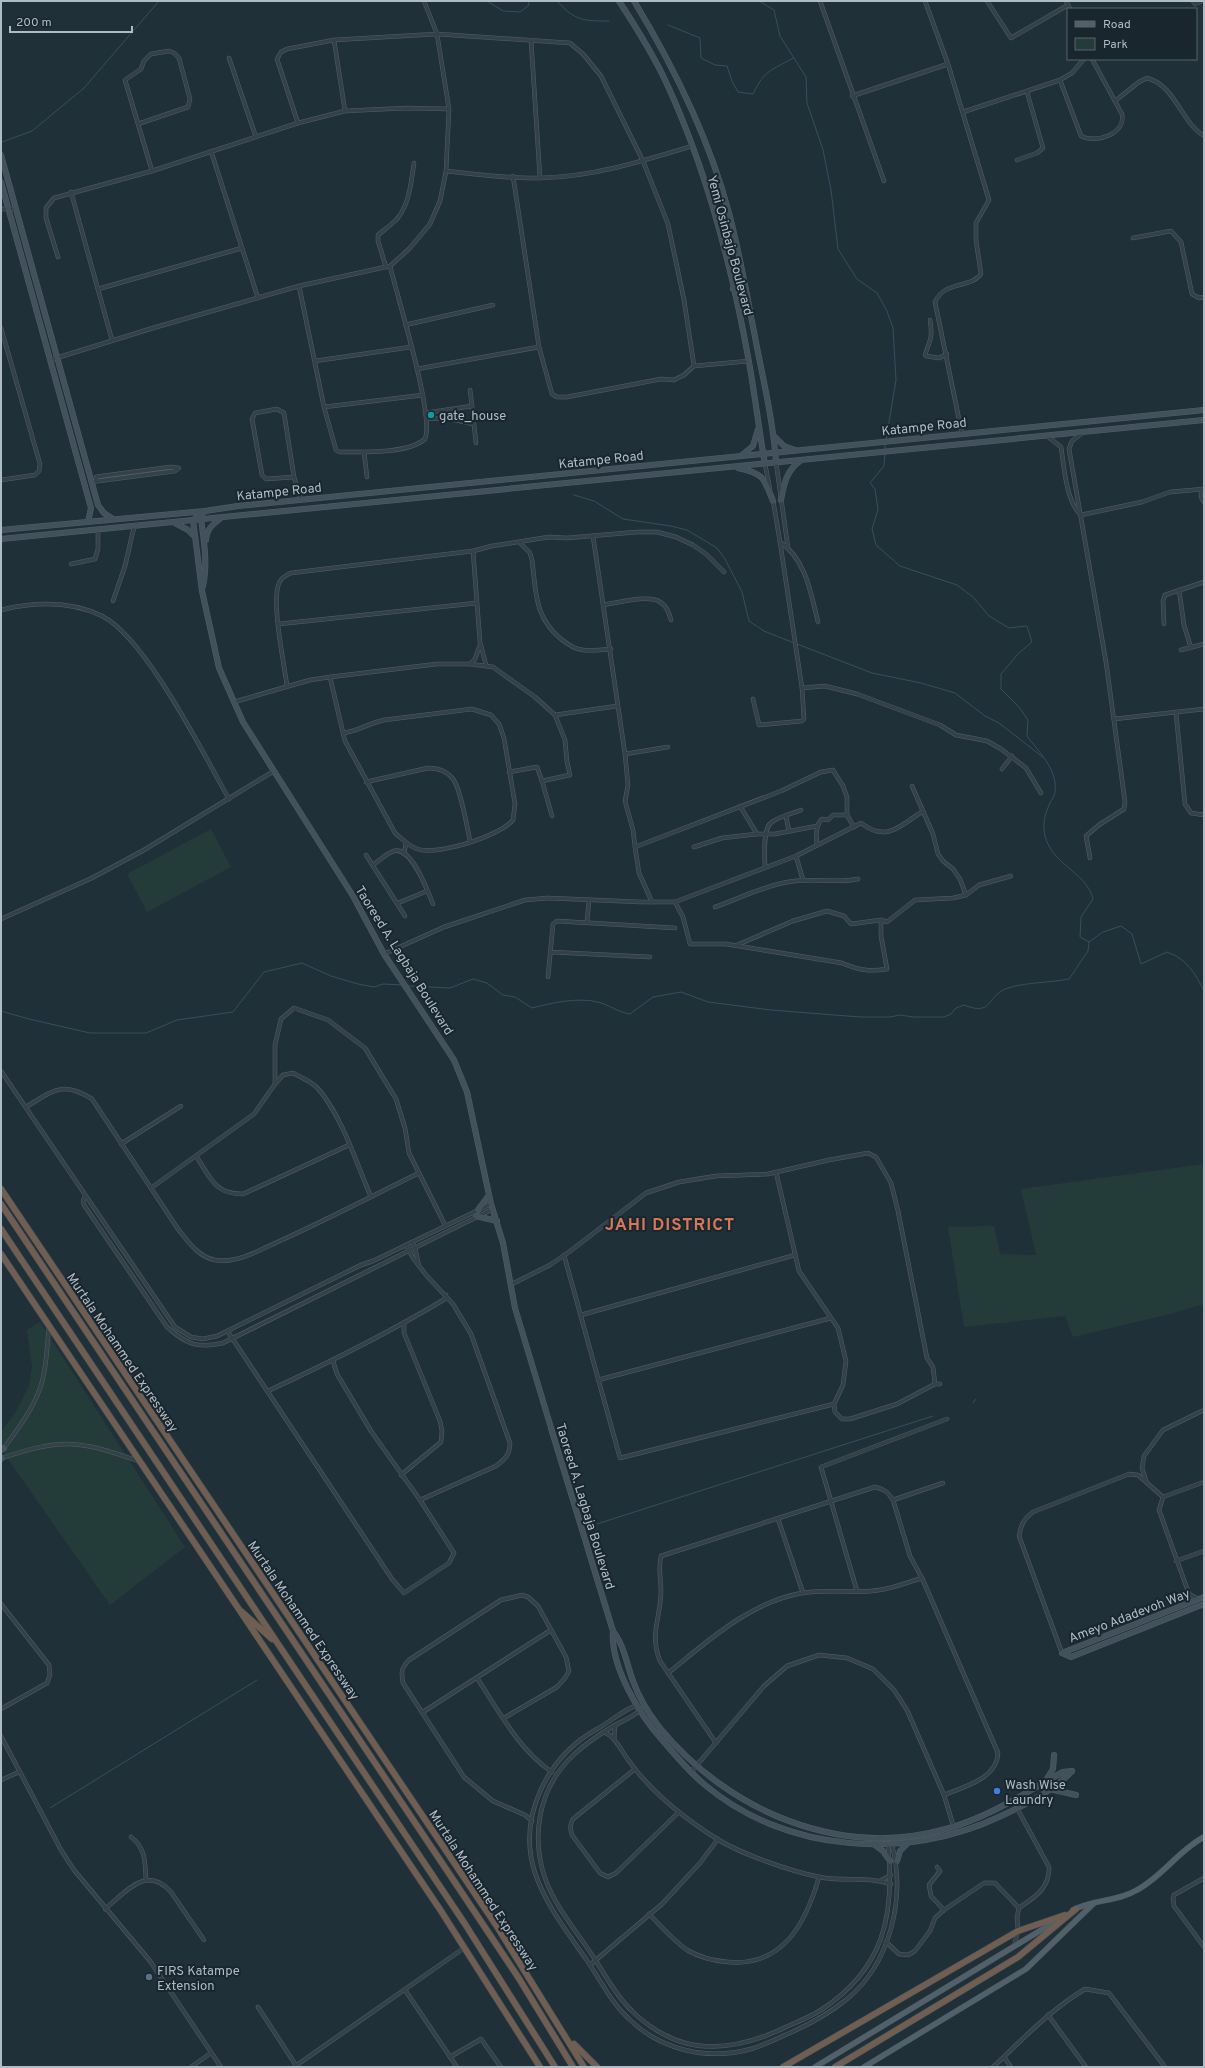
<svg xmlns="http://www.w3.org/2000/svg" width="1205" height="2068" font-family="Overpass,sans-serif">
<rect width="100%" height="100%" fill="#203039"/>
<g fill="#233c39">
<polygon points="211,829 231,867 147,912 127,874"/>
<polygon points="1204,1164 1204,1304 1170,1314 1073,1337 1065,1316 964,1327 948,1227 994,1226 1000,1254 1036,1255 1021,1189"/>
<polygon points="40,1322 185,1547 110,1605 1,1449 1,1431 14,1415 29,1386 32,1367 27,1330"/>
</g>
<g fill="none" stroke-linecap="round" stroke-linejoin="round">
<g stroke="#344f61" stroke-width="1">
<polyline points="487,1 503,11 520,12 529,5 528,1"/>
<path d="M557 1C575 21 583 21 609 21"/>
<polyline points="759,1 774,10 780,36 806,77 807,103 823,150 831,190 838,249 857,279 877,293 887,311 893,328 896,380 886,440"/>
<path d="M668 25 700 38 701 58 715 65 727 66 732 81 738 92 753 94C765 69 771 71 793 58"/>
<polyline points="2,142 32,131 84,88 159,1"/>
<polyline points="885,450 885,443"/>
<path d="M885 453 884 466 870 483 875 489 878 510 872 529 876 545 900 566 957 585 973 597 989 616 1009 628 1027 626 1032 642 1018 654 1001 674V689L1019 707 1028 720 1027 736C1039 752 1058 770 1055 792 1055 796 1051 800 1050 803 1043 818 1041 831 1049 846 1060 867 1087 875 1093 899L1081 917 1080 937 1089 942 1103 932 1121 926 1132 934 1141 964 1167 952C1187 959 1195 973 1204 991"/>
<polyline points="574,495 594,501 623,519 671,526 687,530 717,548 725,559 742,592 749,621 764,631 794,643"/>
<polyline points="797,644 872,673 921,683 955,693 985,716 999,723 1044,758"/>
<path d="M408 986 450 988 473 979 487 983 503 995 515 997 532 1008C552 1003 577 997 598 1002 609 1005 618 1012 630 1014L653 997 681 992 708 1002 771 1010 860 1017H890L900 1015 913 1017H944L951 1014 956 1008 964 1005C994 1017 986 995 1008 988 1027 982 1049 983 1069 979L1088 951 1089 942"/>
<polyline points="1,1011 29,1019 90,1033 146,1033 177,1020 233,1012 264,972 302,963 331,976 358,984 374,987 383,984 403,985"/>
<polyline points="973,1403 976,1399"/>
<polyline points="597,1524 933,1416"/>
<polyline points="50,1808 257,1680"/>
</g>
<g stroke="#525f67" stroke-width="4.5">
<g id="street">
<polyline points="820,1 884,181"/>
<path d="M925 1 948 64 989 200 976 223V240L981 274C970 289 945 280 935 302L962 434"/>
<polyline points="987,1 1011,38 1068,5"/>
<polyline points="1066,1 1070,9"/>
<polyline points="1193,1 1195,4 1203,1"/>
<polyline points="334,40 345,111"/>
<polyline points="531,40 540,178"/>
<polyline points="229,58 256,137"/>
<path d="M1060 80 1081 136C1096 144 1126 134 1122 114L1092 59"/>
<polyline points="852,96 948,64"/>
<path d="M1115 101 1139 82 1147 78C1176 86 1180 121 1204 136"/>
<polyline points="963,112 1060,80 1072,73 1084,59"/>
<polyline points="298,123 277,59 281,52 287,49 334,40 437,34 570,43 583,54 601,76 643,161 668,224 684,300 694,366"/>
<polyline points="138,124 188,107 190,99 179,58 174,53 169,51 151,54 144,61 141,69 125,80 152,171"/>
<polyline points="211,151 258,298"/>
<polyline points="1017,160 1037,153 1043,148 1027,92"/>
<path d="M446 171C477 174 509 179 540 178 592 177 643 161 692 146"/>
<polyline points="513,176 539,347 552,394 557,397 567,397 661,379 674,380 684,375 694,366 749,361"/>
<polyline points="71,192 112,340"/>
<polyline points="1,209 16,209"/>
<polyline points="1133,238 1171,231 1181,242 1192,294 1199,298 1204,297"/>
<polyline points="58,257 46,218 46,208 54,198 152,171 298,123 345,111 407,108 449,109"/>
<path d="M386 267 378 241V235C384 230 391 225 397 219 410 203 411 182 414 163"/>
<path d="M299 286 324 407 336 450 339 452C360 452 409 454 425 439 435 417 397 296 390 266"/>
<polyline points="98,289 242,248"/>
<path d="M930 320C933 339 930 339 925 355L926 356 939 358 947 354"/>
<polyline points="405,325 493,305"/>
<polyline points="1,328 40,464 39,471 35,475 1,480"/>
<polyline points="50,360 153,328 299,286 390,266 409,249 430,224 440,201 446,171 449,109 437,34 424,1"/>
<polyline points="315,361 411,347"/>
<polyline points="417,369 539,347"/>
<polyline points="470,390 472,406"/>
<polyline points="324,407 423,395"/>
<polyline points="425,413 472,406 476,443"/>
<polyline points="426,419 445,418 474,424"/>
<polyline points="1081,434 1072,441 1069,449 1106,662 1125,802 1124,809 1099,825 1086,836 1090,858"/>
<path d="M1047 436 1061 447C1064 466 1066 502 1081 515"/>
<polyline points="364,452 367,477"/>
<polyline points="776,462 788,548"/>
<polyline points="765,464 770,490"/>
<polyline points="294,477 266,479 262,475 252,419 255,413 277,409 284,413 294,477 301,500"/>
<polyline points="91,482 175,471 179,468 171,467 102,476 96,477 96,481"/>
<polyline points="1201,489 1201,497 1204,502"/>
<path d="M773 500 780 542C806 559 811 594 818 622"/>
<polyline points="1081,515 1142,502 1170,492 1204,489"/>
<polyline points="593,536 625,754 628,785 625,801 633,830 635,847"/>
<polyline points="780,542 802,688 825,686 857,694 940,725 956,735 987,741 1001,749 1026,768 1041,793"/>
<path d="M520 543 530 553 532 560C536 591 534 617 561 639 567 644 574 649 583 650 592 651 602 650 611 649"/>
<polyline points="473,551 480,642 486,665"/>
<polyline points="71,564 95,559 98,549 98,530"/>
<polyline points="1179,590 1184,625 1191,648"/>
<polyline points="113,601 125,566 134,527"/>
<path d="M603 605C616 603 650 594 660 602 667 606 669 613 671 620"/>
<path d="M1 610C34 602 71 601 102 616 146 638 204 755 229 799"/>
<polyline points="279,624 477,603"/>
<polyline points="1164,624 1163,601 1165,595 1204,582"/>
<polyline points="1181,650 1204,644"/>
<polyline points="470,664 475,659 480,645"/>
<polyline points="330,677 437,664 470,664 493,667 535,697 555,715 565,740 567,762 570,775 542,781 552,816"/>
<path d="M287 686C284 662 271 603 279 583 282 577 286 575 291 573L473 551 492 546 549 537 567 538 637 532H657L676 537 693 545 706 554 724 572"/>
<polyline points="753,699 759,725 802,721 804,719 802,688"/>
<path d="M234 702 310 680 330 677 343 733 345 741 395 833C402 839 409 846 417 849 437 856 500 836 513 820L515 804 504 738 499 724 491 715 472 709 384 720C369 723 357 732 343 733"/>
<polyline points="1176,713 1185,804 1191,813 1204,815"/>
<polyline points="555,715 617,706"/>
<polyline points="1114,719 1204,709"/>
<polyline points="625,754 668,747"/>
<polyline points="1002,769 1012,756"/>
<polyline points="509,772 537,767 542,781"/>
<path d="M366 782 428 768C438 768 447 771 453 779 461 789 467 827 470 841"/>
<polyline points="912,786 933,834 938,854 943,861 953,869 960,879 966,895"/>
<polyline points="740,806 757,834"/>
<polyline points="786,817 789,831"/>
<path d="M817 845C816 837 815 825 822 819L828 820 833 815H847"/>
<polyline points="694,847 722,838 757,834 775,834 817,826"/>
<polyline points="404,854 406,843"/>
<polyline points="366,855 405,916"/>
<polyline points="796,856 803,880"/>
<path d="M373 865C379 861 387 853 394 851 412 846 428 892 433 904"/>
<path d="M765 867C765 857 762 828 772 822 779 816 792 814 801 810"/>
<polyline points="652,902 639,873 635,847 781,791 821,772 833,770 843,786 847,797 847,815 854,827"/>
<path d="M675 902 683 917 690 944H726L842 963C858 970 870 972 887 969L881 936V920L887 922 915 900 953 898 966 895 979 885 1011 876"/>
<polyline points="398,903 427,891"/>
<path d="M715 907C738 899 763 886 788 882 811 877 834 884 858 879"/>
<polyline points="1,919 92,878 144,850 274,771"/>
<polyline points="587,922 589,900"/>
<polyline points="737,945 793,921 827,911 844,916 851,924 881,920"/>
<polyline points="550,952 650,957"/>
<path d="M384 954 444 927 525 900 548 898 641 902H675L796 856 861 823C887 843 900 826 923 811"/>
<polyline points="548,977 553,924 557,921 675,928"/>
<polyline points="1,1071 175,1327 191,1337 203,1339 217,1336 361,1265 373,1261 491,1204"/>
<polyline points="275,1084 275,1045 281,1019 294,1008 328,1020 365,1048 396,1099 405,1128 409,1153 445,1225"/>
<path d="M26 1107C53 1091 62 1080 92 1099L178 1229C188 1241 198 1257 215 1260 239 1264 263 1248 284 1239 330 1218 374 1195 419 1173"/>
<polyline points="121,1144 181,1106"/>
<path d="M196 1156C211 1178 214 1194 243 1194L349 1145"/>
<path d="M151 1188 254 1114 275 1084 283 1075 293 1073C303 1078 314 1083 321 1092 344 1122 356 1162 371 1197"/>
<path d="M85 1196 83 1201 84 1205 167 1327C186 1344 197 1349 223 1343L493 1209"/>
<polyline points="412,1242 415,1248 419,1266"/>
<path d="M406 1245 413 1258 426 1275 453 1304 471 1334 510 1443C510 1455 505 1459 496 1466L420 1500"/>
<polyline points="564,1255 620,1458 834,1404 843,1385 846,1361 838,1328 799,1271 776,1172"/>
<polyline points="512,1284 550,1265 569,1252 646,1193 679,1182 716,1176 768,1174 829,1160 868,1153 876,1157 891,1183 898,1211 927,1358 933,1367 935,1384"/>
<polyline points="581,1315 795,1255"/>
<polyline points="228,1332 392,1579 404,1593 449,1563 454,1553 420,1500 371,1431 337,1374 333,1361"/>
<polyline points="598,1380 831,1318"/>
<path d="M268 1391C328 1363 387 1334 445 1299L446 1295"/>
<polyline points="834,1404 835,1412 842,1419 850,1419 897,1404 935,1384 940,1384"/>
<path d="M4 1448C19 1427 35 1407 42 1382 47 1364 47 1345 49 1327"/>
<path d="M2 1458C62 1438 79 1440 138 1461"/>
<polyline points="401,1475 441,1442 442,1431 440,1421 404,1333 404,1324"/>
<polyline points="1146,1481 1142,1468 1144,1456 1163,1430 1204,1410"/>
<polyline points="893,1500 943,1483"/>
<polyline points="778,1519 803,1593"/>
<polyline points="1176,1561 1204,1551"/>
<polyline points="857,1591 821,1467 947,1419"/>
<polyline points="1198,1599 1189,1594 1159,1510 1163,1497 1204,1482"/>
<polyline points="1,1604 49,1665 50,1675 47,1683 1,1709"/>
<polyline points="1184,1605 1189,1594"/>
<path d="M1062 1653 1019 1536C1021 1524 1024 1519 1033 1512L1129 1474 1138 1475 1163 1497"/>
<path d="M668 1673C708 1641 750 1602 802 1593 825 1589 849 1593 872 1591 889 1590 906 1583 922 1578"/>
<path d="M477 1678C499 1711 518 1749 552 1772"/>
<path d="M638 1705C624 1709 610 1722 597 1729 547 1757 517 1817 535 1873 546 1905 567 1932 586 1959 600 1979 610 2001 628 2018 660 2050 707 2061 751 2049 765 2045 778 2038 792 2032 812 2023 830 2013 847 1999 890 1964 906 1898 892 1845"/>
<path d="M641 1709C635 1716 623 1721 615 1725 585 1743 559 1762 546 1795 537 1819 536 1844 542 1868 550 1902 577 1931 596 1961 607 1978 617 1997 632 2011 646 2025 666 2038 685 2043 719 2052 755 2042 786 2027 797 2022 810 2017 821 2010 884 1969 895 1916 888 1845"/>
<polyline points="423,1712 551,1630"/>
<path d="M504 1718 557 1687 565 1678 569 1671 566 1657 538 1606 528 1597 522 1595 501 1600 409 1660C401 1668 401 1672 403 1683L464 1777 493 1801 525 1815 532 1821"/>
<path d="M603 1732C616 1736 621 1751 629 1761 651 1792 684 1818 717 1839 741 1854 790 1871 819 1877 843 1882 867 1876 891 1884"/>
<polyline points="1,1736 61,1850 74,1870 150,1961 221,2067"/>
<polyline points="614,1739 615,1726"/>
<path d="M716 1743 660 1661C649 1634 661 1617 661 1591 661 1579 658 1568 661 1556L875 1487C884 1489 888 1492 893 1500L910 1556 922 1578 998 1753C997 1779 965 1786 944 1795"/>
<path d="M635 1769 573 1819C570 1825 570 1828 572 1835L600 1873 608 1877 616 1873 679 1812"/>
<polyline points="691,1772 764,1686 787,1666 819,1655 847,1658 873,1669 894,1690 907,1710 944,1795 954,1828"/>
<polyline points="1,1780 19,1772"/>
<path d="M131 1837C146 1848 145 1863 146 1880"/>
<polyline points="937,1867 940,1871 929,1885 931,1896 944,1910"/>
<polyline points="1204,1878 1174,1895 1173,1898 1174,1906 1204,1947"/>
<polyline points="880,1881 891,1875"/>
<path d="M105 1909C126 1892 147 1864 171 1892L204 1940"/>
<path d="M649 1914C661 1926 673 1940 687 1950 699 1957 715 1961 728 1962 783 1967 806 1923 819 1877"/>
<path d="M886 1942 899 1954 908 1955 915 1951 930 1931 935 1918 944 1910 984 1883H995L1019 1908C1035 1897 1050 1888 1049 1867L1017 1808"/>
<polyline points="1014,1946 1018,1931 1017,1917 1019,1908"/>
<polyline points="590,1965 662,1904 700,1863 718,1839"/>
<polyline points="405,1990 457,2067"/>
<polyline points="258,2007 297,2067"/>
<polyline points="1048,2015 1086,2067"/>
<polyline points="450,2057 481,2039 501,2067"/>
<polyline points="1004,2057 1011,2067"/>
<polyline points="191,2067 211,2053"/>
<polyline points="294,2067 464,1948"/>
<path d="M993 2067C1023 2039 1050 2010 1085 1989L1109 1993 1165 2067"/>
</g>
</g>
<g stroke="#525f67" stroke-width="6">
<g id="secondary">
<path d="M619 1C636 27 653 54 666 82 707 170 732 267 749 362 755 396 759 430 765 464"/>
<path d="M634 1C674 67 709 138 729 213 740 254 747 296 755 337 763 379 773 420 776 462"/>
<polyline points="1,155 98,505 104,513 113,519"/>
<polyline points="1,182 91,508 88,522"/>
<polyline points="733,289 745,286"/>
<polyline points="774,436 784,446 795,450"/>
<polyline points="742,455 753,446 758,429"/>
<path d="M738 468C763 473 764 478 773 501"/>
<path d="M781 500C784 484 786 471 800 461"/>
<polyline points="204,512 193,520 202,591 219,668 243,722 353,896 384,954 454,1060 467,1092 491,1204 503,1243 515,1308 552,1431"/>
<path d="M199 518 201 519C204 542 208 564 203 586"/>
<polyline points="175,523 188,530 194,536"/>
<polyline points="1,530 205,511 238,506 1204,410"/>
<polyline points="1,539 1204,420"/>
<path d="M206 540C207 529 212 525 221 518"/>
<polyline points="478,1210 489,1195"/>
<polyline points="476,1216 497,1221"/>
<path d="M551 1428 613 1631C624 1645 627 1665 633 1681 639 1698 649 1714 660 1728 728 1811 840 1859 946 1829 989 1817 1025 1793 1063 1772L1072 1771"/>
<polyline points="1,1450 4,1448"/>
<polyline points="1,1459 2,1458"/>
<path d="M613 1631C610 1666 640 1716 663 1741 676 1756 689 1772 705 1785 786 1853 907 1861 1001 1816 1023 1806 1056 1789 1072 1771"/>
<polyline points="1062,1653 1071,1657 1204,1604"/>
<polyline points="1062,1653 1204,1597"/>
<polyline points="1046,1780 1053,1769 1054,1755"/>
<polyline points="1050,1789 1076,1795"/>
<polyline points="875,1845 883,1851 890,1861"/>
<polyline points="897,1861 900,1851 907,1844"/>
</g>
</g>
<g stroke="#404d56" stroke-width="6">
<g id="primary">
<path d="M1073 1910C1093 1899 1117 1902 1137 1890 1163 1876 1178 1851 1204 1837"/>
<polyline points="815,2067 1061,1918"/>
<polyline points="864,2067 1026,1969 1094,1903"/>
</g>
</g>
<g stroke="#3f4c54" stroke-width="7">
<g id="highway">
<polyline points="1,1189 496,1925 584,2067"/>
<polyline points="1,1204 450,1875 518,1977 573,2067"/>
<polyline points="1,1229 465,1924 555,2067"/>
<polyline points="1,1254 441,1911 540,2067"/>
<polyline points="242,1612 272,1639"/>
<polyline points="574,2044 597,2067"/>
<polyline points="783,2067 1018,1931 1065,1915"/>
<polyline points="835,2067 1018,1957 1076,1909"/>
</g>
</g>
<use href="#street" stroke="#344149" stroke-width="3.5"/>
<use href="#secondary" stroke="#42515c" stroke-width="5"/>
<use href="#primary" stroke="#526069" stroke-width="5.5"/>
<use href="#highway" stroke="#6f5e51" stroke-width="6"/>
</g>
<circle fill="#0f9aa8" stroke="#1a262e" stroke-width="1.5" cx="431" cy="415" r="4"/>
<circle fill="#3f7fe0" stroke="#1a262e" stroke-width="1.5" cx="997" cy="1791" r="4"/>
<circle fill="#5c6f8a" stroke="#1a262e" stroke-width="1.5" cx="149" cy="1977" r="4"/>
<g text-anchor="middle" stroke-width="4" stroke-linejoin="round" paint-order="stroke">
<g font-size="13" fill="#afbcc6" stroke="#1a262e">
<text transform="translate(731 245) rotate(75)" y="5">Yemi Osinbajo Boulevard</text>
<text transform="translate(924 426) rotate(-6)" y="5">Katampe Road</text>
<text transform="translate(601 459) rotate(-6)" y="5">Katampe Road</text>
<text transform="translate(279 491) rotate(-6)" y="5">Katampe Road</text>
<text transform="translate(405 960) rotate(58)" y="5">Taoreed A. Lagbaja Boulevard</text>
<text transform="translate(123 1352) rotate(56)" y="5">Murtala Mohammed Expressway</text>
<text transform="translate(586 1506) rotate(73)" y="5">Taoreed A. Lagbaja Boulevard</text>
<text transform="translate(1129 1615) rotate(-21)" y="5">Ameyo Adadevoh Way</text>
<text transform="translate(304 1620) rotate(56)" y="5">Murtala Mohammed Expressway</text>
<text transform="translate(484 1890) rotate(57)" y="5">Murtala Mohammed Expressway</text>
</g>
<g font-size="13" fill="#afbcc6" stroke="#1a262e" text-anchor="start">
<text x="439" y="420">gate_house</text>
<text x="1005" y="1789">Wash Wise<tspan x="1005" dy="15">Laundry</tspan></text>
<text x="157" y="1975">FIRS Katampe<tspan x="157" dy="15">Extension</tspan></text>
</g>
<g font-size="17" font-weight="bold" letter-spacing="1" fill="#d5785a" stroke="#1a262e">
<text x="670" y="1230">JAHI DISTRICT</text>
</g>
</g>
<rect width="1205" height="2068" fill="none" stroke="#afbcc6" stroke-width="4"/>
<rect x="1067" y="8" width="130" height="52" fill="#1a262e" stroke="#56626b"/>
<rect x="1075" y="21" width="20" height="6" fill="#526069" stroke="#56626b"/>
<text x="1103" y="28" font-size="12" fill="#afbcc6">Road</text>
<rect x="1075" y="38" width="20" height="12" fill="#233c39" stroke="#56626b"/>
<text x="1103" y="48" font-size="12" fill="#afbcc6">Park</text>
<path d="M10 26v6h122v-6" fill="none" stroke="#afbcc6" stroke-width="2"/>
<text x="16" y="26" font-size="12" fill="#afbcc6" stroke="#1a262e" stroke-width="3" paint-order="stroke">200 m</text>
</svg>
